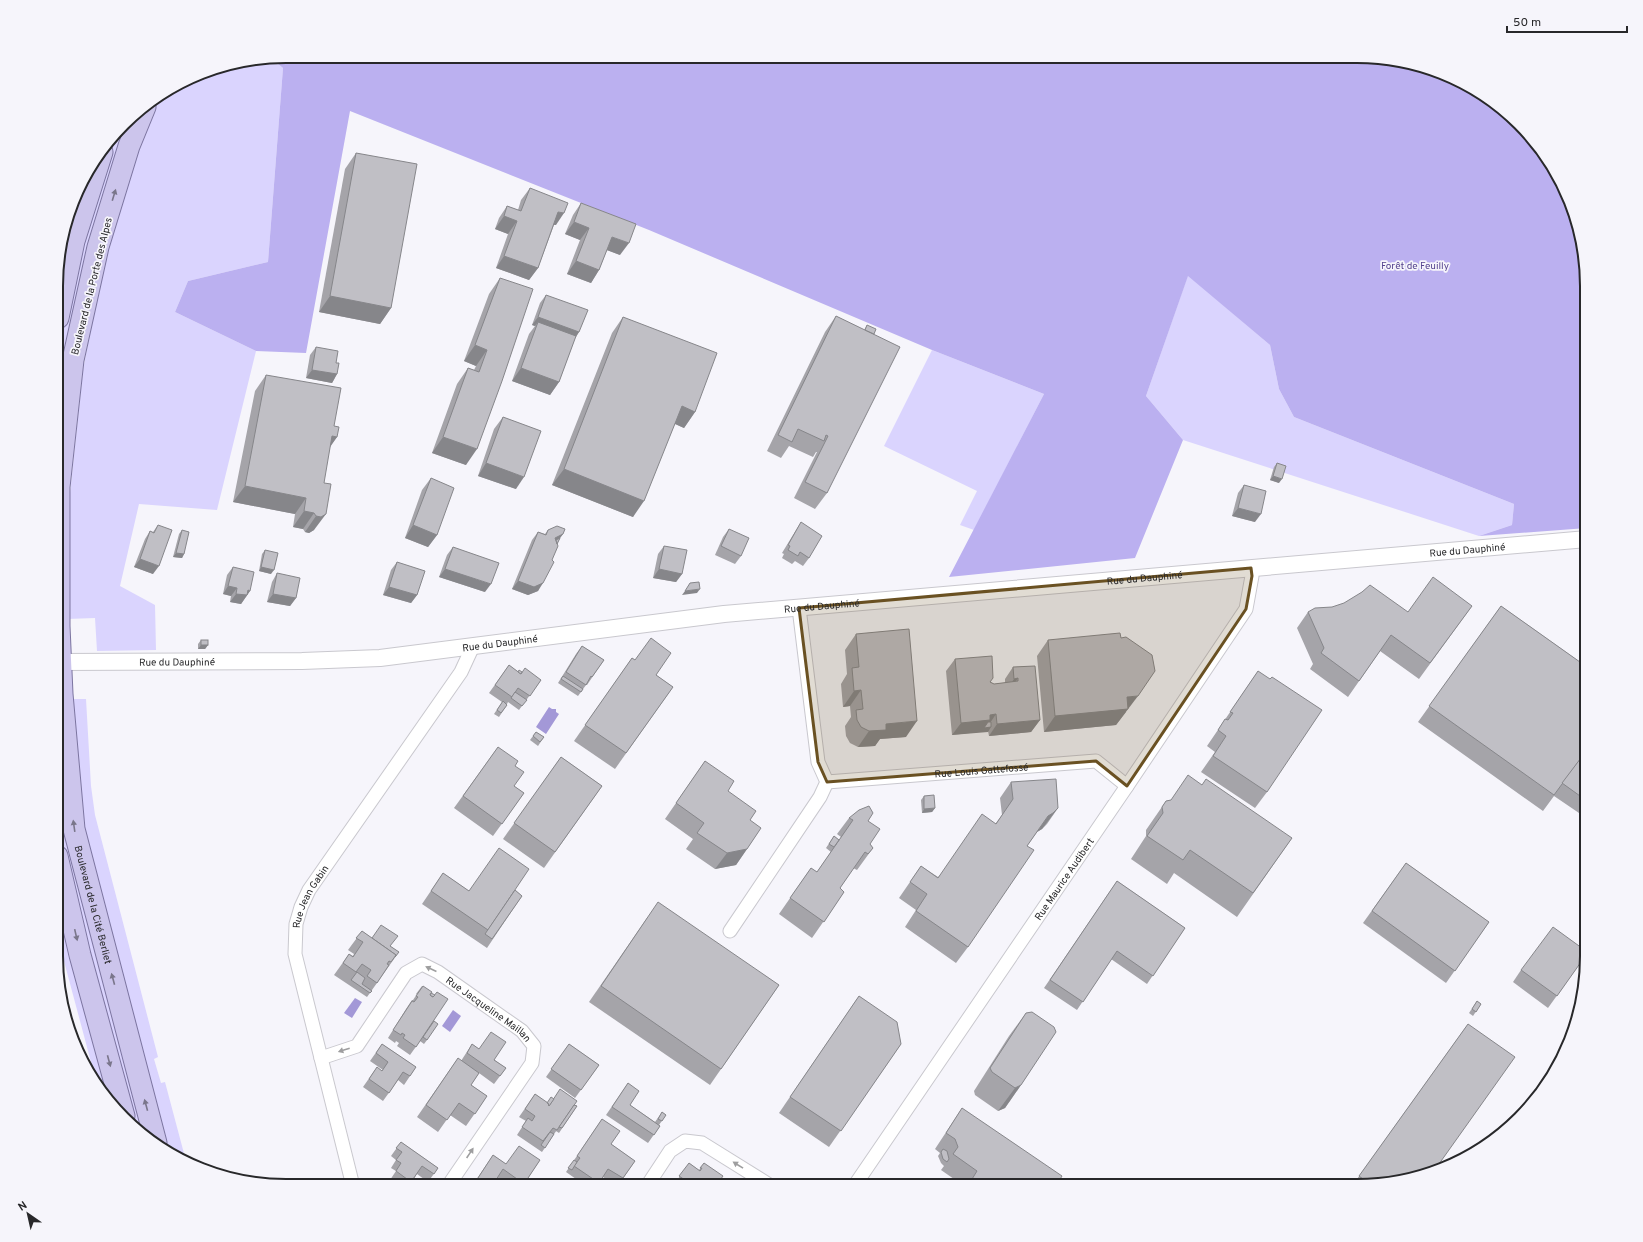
<svg xmlns="http://www.w3.org/2000/svg" width="1643" height="1242" font-family="Overpass,sans-serif">
<rect width="100%" height="100%" fill="#f6f5fb"/>
<g fill="#dad4fe">
<polygon points="271,58 283,68 268,262 188,281 175,312 256,351 217,510 139,504 120,586 155,605 156,650 97,651 95,618 67,619 68,512 83,370 104,259 134,156 155,101 212,68"/>
<polygon points="133,115 58,433 58,256 87,171"/>
<polygon points="1188,275 1270,345 1279,389 1294,417 1514,504 1512,525 1479,536 1183,440 1146,396"/>
<polygon points="932,350 1044,394 974,530 960,525 977,491 884,446"/>
<polygon points="57,699 86,699 91,786 95,815 158,1057 154,1059 161,1083 165,1082 186,1161 135,1129 95,1077 57,935"/>
</g>
<polygon fill="#bbb0f0" points="286,56 1372,56 1445,73 1508,113 1563,185 1579,227 1587,286 1587,528 1479,536 1512,525 1514,504 1294,417 1279,389 1270,345 1188,276 1146,396 1183,440 1135,558 949,577 1044,394 932,350 649,230 350,111 306,353 256,351 175,312 188,281 268,262 283,68 271,58"/>
<g fill="#a398d7">
<polygon points="549,707 552,709 556,709 556,712 559,714 546,734 536,727"/>
<polygon points="355,998 362,1002 352,1018 344,1013"/>
<polygon points="453,1010 461,1016 450,1032 442,1026"/>
</g>
<g fill="none" stroke-linecap="round" stroke-linejoin="round">
<g stroke="#c9c8ce" stroke-width="15">
<g id="minor">
<path id="s1" d="M799 608 818 762 827 782 1096 761 1127 786"/>
<polyline points="730,931 820,797 827,782"/>
<path id="s2" d="M321 1058 357 1046 406 973 422 964 438 972 522 1031 534 1046 532 1063 448 1186"/>
<path id="s3" d="M857 1182 1127 786 1246 609 1252 576 1251 568"/>
<path id="s4" d="M353 1186 295 954 296 924 301 907 309 890 461 672 473 646"/>
<polyline points="647,1186 670,1151 685,1141 702,1143 771,1186"/>
</g>
</g>
<g stroke="#c9c8ce" stroke-width="18">
<g id="tertiary">
<path id="s5" d="M57 662 302 661 380 658 724 614 1587 539"/>
</g>
</g>
<g stroke="#7c75a0" stroke-width="23">
<g id="primary">
<path id="s6" d="M145 107 129 146 98 247 73 360 59 487V626L62 694 74 829 156 1143"/>
<polyline points="58,318 74,241 102,152"/>
<polyline points="57,856 80,955 124,1116"/>
</g>
</g>
<use href="#minor" stroke="#fff" stroke-width="13"/>
<use href="#tertiary" stroke="#fff" stroke-width="16"/>
<use href="#primary" stroke="#ccc5ec" stroke-width="21"/>
</g>
<g fill="#a5a4a9">
<polygon points="356,153 391,308 380,324 319,312 345,169"/>
<polygon points="530,188 556,225 554,225 538,268 529,280 496,268 508,234 495,229 499,218 507,206 518,210 521,200"/>
<polygon points="581,203 620,255 607,250 599,270 591,283 567,274 580,240 565,234 573,215"/>
<polygon points="500,278 466,465 432,453 457,384 468,368 474,370 476,366 464,361 489,294"/>
<polygon points="546,295 579,332 575,338 559,382 550,395 512,381 529,334 535,326 532,325 540,303"/>
<polygon points="836,316 864,330 867,325 874,334 827,493 815,509 794,498 817,452 816,452 813,457 789,446 781,458 767,451 825,332"/>
<polygon points="623,317 695,412 684,428 675,424 633,517 552,485 612,333"/>
<polygon points="316,347 336,363 337,374 332,383 306,378 310,355"/>
<polygon points="266,375 334,426 337,437 330,446 314,530 309,533 305,532 303,529 293,527 295,514 233,502 255,391"/>
<polygon points="503,417 516,489 478,476 494,429"/>
<polygon points="1277,463 1279,483 1270,480 1274,467"/>
<polygon points="431,478 437,535 428,547 405,538 422,490"/>
<polygon points="1244,485 1255,522 1232,516 1238,493"/>
<polygon points="801,522 809,558 803,566 795,561 792,564 782,558 784,554 782,553 796,530"/>
<polygon points="158,525 153,574 134,567 145,539 150,531 153,532"/>
<polygon points="729,529 741,556 735,564 715,555 723,537"/>
<polygon points="182,530 184,554 182,558 173,557 179,534"/>
<polygon points="548,530 563,534 560,538 538,591 528,595 512,589 532,540 538,532 545,534"/>
<polygon points="664,546 682,574 676,582 653,578 658,554"/>
<polygon points="453,547 485,592 439,577 447,555"/>
<polygon points="265,550 271,574 259,571 262,554"/>
<polygon points="397,562 417,595 411,603 383,595 391,570"/>
<polygon points="233,567 250,591 241,604 230,602 231,596 223,594 227,575"/>
<polygon points="277,573 296,598 290,606 267,602 272,582"/>
<polygon points="1472,606 1419,679 1380,651 1348,697 1310,669 1313,664 1297,628 1308,612 1408,612"/>
<polygon points="1501,606 1587,667 1587,802 1579,813 1554,796 1543,811 1418,722"/>
<polygon points="856,634 906,737 880,739 875,746 858,747 850,743 846,736 845,726 851,717 850,706 843,707 841,684 847,674 845,650"/>
<polygon points="201,640 208,645 205,649 198,649 198,644"/>
<polygon points="1048,640 1126,712 1116,725 1044,732 1037,656"/>
<polygon points="582,646 604,660 587,685 586,685 578,696 558,683 576,654"/>
<polygon points="632,658 673,687 615,769 574,741"/>
<polygon points="955,659 994,684 1005,683 1005,679 1013,667 1040,720 1031,732 989,736 988,731 952,735 946,671"/>
<polygon points="509,665 518,672 522,672 541,680 519,710 508,702 507,704 507,705 499,717 494,714 502,702 489,693"/>
<polygon points="1258,671 1267,792 1255,808 1201,772 1215,752 1207,746"/>
<polygon points="536,732 544,737 538,746 530,740"/>
<polygon points="498,747 515,766 514,786 524,793 493,836 454,808"/>
<polygon points="561,757 602,786 544,868 503,839"/>
<polygon points="705,761 750,820 747,849 736,865 715,869 686,849 693,839 665,819"/>
<polygon points="1011,782 1058,808 1047,824 1042,829 1037,832 1027,846 968,947 956,963 905,927 916,910 899,898 921,866 938,877 996,823 1002,815 1000,798"/>
<polygon points="1202,785 1292,838 1237,917 1174,873 1167,884 1131,859 1146,836 1146,830 1166,801 1171,800"/>
<polygon points="924,796 935,808 932,812 922,813 921,800"/>
<polygon points="849,818 868,821 870,844 873,848 857,870 853,868 840,888 844,892 812,938 779,914 811,868 817,872 831,852 826,848 834,836 839,840 841,837 837,834"/>
<polygon points="1406,863 1489,922 1446,983 1363,923"/>
<polygon points="443,873 469,891 515,890 522,896 487,948 422,904"/>
<polygon points="1117,881 1185,928 1147,984 1111,959 1077,1010 1044,988"/>
<polygon points="647,918 779,985 710,1085 589,1002"/>
<polygon points="362,931 372,938 390,946 399,952 367,997 334,975 349,954 353,956 354,954 348,950"/>
<polygon points="1586,955 1548,1008 1513,982 1521,970"/>
<polygon points="422,986 431,993 434,1021 427,1040 424,1044 420,1041 410,1055 397,1046 399,1043 396,1041 395,1043 388,1038 406,1009 412,1000 413,1000 417,994 416,994"/>
<polygon points="859,996 901,1044 829,1147 779,1113"/>
<polygon points="1477,1001 1481,1004 1473,1016 1469,1013"/>
<polygon points="1026,1013 1021,1085 1005,1108 998,1111 975,1095 974,1091 1009,1036"/>
<polygon points="1468,1024 1402,1182 1352,1186"/>
<polygon points="382,1044 416,1067 404,1085 398,1080 383,1101 363,1087 377,1067 382,1071 383,1070 370,1061"/>
<polygon points="472,1044 506,1068 494,1084 479,1073 471,1085 487,1096 466,1126 450,1115 438,1132 417,1117 458,1058 461,1061"/>
<polygon points="569,1044 599,1065 575,1098 546,1077"/>
<polygon points="628,1083 630,1105 655,1122 662,1112 666,1115 659,1125 660,1126 648,1143 606,1115"/>
<polygon points="535,1094 547,1103 554,1099 574,1105 577,1106 559,1133 556,1131 569,1112 542,1152 517,1135 526,1121 519,1117"/>
<polygon points="962,1108 1056,1186 964,1186 941,1170 944,1166 941,1163 938,1156 940,1153 935,1149"/>
<polygon points="602,1119 611,1144 635,1161 618,1186 616,1186 603,1177 597,1186 586,1186 566,1172"/>
<polygon points="401,1142 438,1168 428,1182 417,1174 409,1186 399,1186 390,1180 396,1171 391,1168 396,1160 391,1156"/>
<polygon points="493,1155 506,1164 540,1160 523,1186 501,1186 495,1181 492,1186 472,1186"/>
<polygon points="689,1163 699,1170 704,1163 716,1186 673,1186"/>
</g>
<g fill="#86868a">
<polygon points="558,212 564,213 556,225 550,224"/>
<polygon points="504,216 517,221 508,234 495,229"/>
<polygon points="574,222 589,228 580,240 565,234"/>
<polygon points="612,237 629,243 620,255 604,249"/>
<polygon points="504,256 538,268 529,280 496,268"/>
<polygon points="576,261 599,270 591,283 567,274"/>
<polygon points="330,296 391,308 380,324 319,312"/>
<polygon points="538,317 579,332 574,340 538,322 535,326 532,325"/>
<polygon points="475,345 487,350 476,366 464,361"/>
<polygon points="521,368 559,382 550,395 512,381"/>
<polygon points="312,370 337,374 332,383 306,378"/>
<polygon points="682,406 695,412 684,428 671,422"/>
<polygon points="332,436 337,437 326,453"/>
<polygon points="443,437 477,449 466,465 432,453"/>
<polygon points="486,463 524,477 516,489 478,476"/>
<polygon points="564,469 644,501 633,517 552,485"/>
<polygon points="1273,476 1282,479 1279,483 1270,480"/>
<polygon points="245,486 306,498 295,514 233,502"/>
<polygon points="1238,508 1261,514 1255,522 1232,516"/>
<polygon points="304,511 314,513 303,529 293,527"/>
<polygon points="326,514 314,530 309,533 305,532 316,516"/>
<polygon points="413,525 437,535 428,547 405,538"/>
<polygon points="563,534 557,542 555,538"/>
<polygon points="176,553 184,554 182,558 173,557"/>
<polygon points="140,559 159,566 153,574 134,567"/>
<polygon points="261,567 274,570 271,574 259,571"/>
<polygon points="445,569 491,584 485,592 439,577"/>
<polygon points="659,569 682,574 676,582 653,578"/>
<polygon points="518,581 543,583 538,591 528,595 512,589"/>
<polygon points="228,586 237,588 231,596 223,594"/>
<polygon points="389,587 417,595 411,603 383,595"/>
<polygon points="700,589 697,593 682,595 685,591"/>
<polygon points="248,590 250,591 241,604 230,602 236,594"/>
<polygon points="273,594 296,598 290,606 267,602"/>
<polygon points="201,645 208,645 205,649 198,649"/>
<polygon points="1018,678 1009,691 1006,691 1014,679"/>
<polygon points="861,690 850,706 843,707 854,691"/>
<polygon points="1138,696 1116,725 1044,732 1055,716 1127,697"/>
<polygon points="996,714 988,726 991,727 988,732 952,735 961,723 990,715"/>
<polygon points="1040,720 1031,732 989,736 997,724"/>
<polygon points="917,721 906,737 880,739 875,746 858,747 869,731 886,724"/>
<polygon points="935,808 932,812 922,813 924,809"/>
<polygon points="1058,808 1042,829 1037,832 1048,816"/>
<polygon points="747,849 736,865 715,869 727,853"/>
<polygon points="1021,1085 1005,1108 998,1111 1015,1088"/>
</g>
<g fill="#c0bfc5" stroke="#86868a">
<polygon points="356,153 417,164 391,308 330,296"/>
<polygon points="530,188 568,203 564,213 558,212 538,268 504,256 517,221 504,216 507,206 521,211"/>
<polygon points="581,203 636,224 629,243 612,237 599,270 576,261 589,228 574,222"/>
<polygon points="500,278 533,289 502,381 477,449 443,437 468,368 479,372 487,350 475,345"/>
<polygon points="546,295 588,310 579,332 538,317"/>
<polygon points="836,316 900,347 827,493 805,482 828,436 826,435 824,441 798,429 792,442 778,435"/>
<polygon points="623,317 717,353 695,412 682,406 644,501 564,469"/>
<polygon points="538,322 576,336 559,382 521,368"/>
<polygon points="867,325 876,329 874,334 865,330"/>
<polygon points="316,347 338,351 336,363 339,363 337,374 312,370"/>
<polygon points="266,375 341,388 334,426 339,427 337,437 332,436 324,483 331,484 326,514 321,517 316,516 314,513 304,511 306,498 245,486"/>
<polygon points="503,417 541,431 524,477 486,463"/>
<polygon points="1277,463 1286,466 1282,479 1273,476"/>
<polygon points="431,478 454,488 437,535 413,525"/>
<polygon points="1244,485 1266,491 1261,514 1238,508"/>
<polygon points="801,522 822,536 809,558 800,552 798,556 788,550 790,546 788,545"/>
<polygon points="158,525 172,530 159,566 140,559 150,531 154,533"/>
<polygon points="557,526 565,529 563,534 555,538 558,546 552,560 554,562 543,583 534,587 518,581 538,532 546,535 548,530"/>
<polygon points="729,529 749,538 741,556 721,546"/>
<polygon points="182,530 189,532 184,554 176,553"/>
<polygon points="560,538 557,544 556,540"/>
<polygon points="664,546 687,550 682,574 659,569"/>
<polygon points="453,547 499,563 491,584 445,569"/>
<polygon points="265,550 278,553 274,570 261,567"/>
<polygon points="397,562 425,571 417,595 389,587"/>
<polygon points="233,567 254,572 250,591 248,590 247,595 236,594 237,588 228,586"/>
<polygon points="277,573 300,578 296,598 273,594"/>
<polygon points="1433,577 1472,606 1430,663 1391,635 1359,681 1321,653 1324,648 1308,612 1315,608 1332,607 1344,603 1362,592 1370,585 1408,612"/>
<polygon points="699,582 700,589 685,591 690,583"/>
<polygon points="1501,606 1587,667 1587,750 1554,795 1429,706"/>
<polygon points="909,629 917,721 886,724 886,730 869,731 861,727 857,720 856,710 863,709 861,690 854,691 852,668 859,667 856,634"/>
<polygon points="1120,633 1121,638 1126,637 1152,655 1155,671 1138,696 1127,697 1128,709 1055,716 1048,640"/>
<polygon points="651,638 671,653 656,675 673,687 626,753 585,725 632,658 635,660"/>
<rect x="201" y="640" width="7" height="5"/>
<polygon points="582,646 604,660 592,677 591,676 586,685 566,672"/>
<polygon points="992,656 993,678 990,682 994,684 1018,681 1018,678 1014,679 1013,667 1035,666 1040,720 997,724 996,714 990,715 990,720 961,723 955,659"/>
<polygon points="509,665 521,674 525,668 541,680 530,696 518,688 512,697 495,685"/>
<polygon points="519,670 522,672 521,674 518,672"/>
<polygon points="1258,671 1270,679 1272,677 1322,710 1267,792 1213,756 1226,736 1218,730 1225,719 1228,720 1233,713 1230,712"/>
<polygon points="563,676 583,689 581,692 561,679"/>
<polygon points="515,692 527,700 522,706 511,698"/>
<polygon points="503,701 507,705 501,713 497,710"/>
<polygon points="988,722 991,722 991,727 984,728"/>
<polygon points="536,732 544,737 540,742 533,736"/>
<polygon points="498,747 518,761 515,766 524,772 514,786 524,793 502,824 463,796"/>
<polygon points="1587,750 1587,801 1562,783"/>
<polygon points="561,757 602,786 555,852 514,823"/>
<polygon points="705,761 734,781 728,791 756,811 750,820 761,828 747,849 727,853 697,833 704,823 676,803"/>
<polygon points="1188,775 1202,785 1206,779 1292,838 1253,893 1190,850 1183,860 1147,836 1163,813 1162,807 1166,801 1171,800"/>
<polygon points="1056,779 1058,808 1053,813 1048,816 1027,846 1034,850 968,947 916,911 927,894 910,882 921,866 938,878 982,814 996,824 1013,799 1011,782"/>
<polygon points="934,795 935,808 924,809 924,796"/>
<polygon points="869,806 873,813 868,821 880,829 870,844 873,848 868,854 865,852 840,888 844,892 824,922 790,898 811,868 817,872 853,820 849,818 859,810"/>
<polygon points="834,836 839,840 834,847 829,844"/>
<polygon points="499,848 529,869 488,930 431,891 443,873 469,891"/>
<polygon points="1406,863 1489,922 1455,971 1372,911"/>
<polygon points="1117,881 1185,928 1153,976 1117,951 1083,1002 1050,980"/>
<polygon points="515,890 522,896 492,939 485,934"/>
<polygon points="658,902 779,985 721,1069 601,986"/>
<polygon points="381,925 398,936 390,946 399,952 395,957 396,955 372,938"/>
<polygon points="1553,927 1586,951 1586,955 1557,996 1521,970"/>
<polygon points="362,931 396,955 391,962 389,961 387,964 389,965 377,983 367,976 371,970 362,964 356,972 343,963 349,954 353,957 363,942 356,938"/>
<polygon points="357,972 365,978 362,984 372,991 370,993 351,980"/>
<polygon points="423,986 432,992 430,995 433,997 437,992 448,999 416,1047 403,1038 405,1035 402,1033 401,1035 393,1030 412,1001 414,1002 418,997 416,996"/>
<polygon points="431,993 435,995 433,997 430,995"/>
<polygon points="859,996 897,1022 901,1044 841,1131 790,1097"/>
<polygon points="1477,1001 1481,1004 1476,1012 1472,1009"/>
<polygon points="1032,1012 1054,1027 1056,1032 1021,1085 1015,1088 992,1072 990,1068 1026,1013"/>
<polygon points="434,1021 438,1024 427,1040 423,1037"/>
<polygon points="1468,1024 1515,1057 1434,1171 1402,1182 1371,1185 1359,1176"/>
<polygon points="491,1032 506,1042 494,1060 506,1068 500,1076 467,1053 472,1044 479,1049"/>
<polygon points="382,1044 416,1067 410,1076 403,1072 389,1093 369,1079 377,1067 382,1071 388,1062 376,1053"/>
<polygon points="569,1044 599,1065 581,1090 551,1069"/>
<polygon points="458,1058 479,1073 471,1085 487,1096 475,1114 459,1103 447,1120 426,1105"/>
<polygon points="628,1083 639,1091 630,1105 660,1126 654,1135 612,1107"/>
<polygon points="560,1089 577,1101 557,1130 553,1128 543,1141 522,1127 528,1118 532,1121 535,1116 525,1109 535,1094 548,1103 549,1106"/>
<polygon points="551,1097 554,1099 549,1106 548,1103 547,1103"/>
<polygon points="574,1105 577,1106 562,1128 559,1127"/>
<polygon points="962,1108 1062,1176 1056,1186 973,1186 969,1184 977,1171 953,1154 958,1147 955,1139 946,1133"/>
<polygon points="662,1112 666,1115 662,1121 658,1119"/>
<polygon points="602,1119 620,1131 611,1144 635,1161 623,1178 608,1169 599,1183 574,1166 580,1158 577,1156"/>
<polygon points="550,1132 554,1134 545,1148 541,1145"/>
<polygon points="401,1142 438,1168 434,1174 422,1166 411,1182 396,1171 401,1163 396,1160 402,1152 396,1148"/>
<polygon points="519,1146 540,1160 524,1184 503,1169 492,1186 483,1186 476,1181 493,1155 506,1164"/>
<polygon points="943,1149 947,1151 949,1159 947,1162 943,1159 941,1152"/>
<polygon points="574,1160 577,1162 572,1170 568,1168"/>
<polygon points="689,1163 700,1171 702,1168 700,1168 704,1163 723,1176 716,1186 690,1186 691,1184 679,1176"/>
<polygon points="561,1180 569,1186 557,1186"/>
<polygon points="675,1183 678,1186 673,1186"/>
</g>
<defs><path id="oneway-solid" d="M-6-.8H1V-3.2L6.5 0L1 3.2V.8H-6Z"/></defs>
<g fill="#7a768b">
<use href="#oneway-solid" transform="translate(114 195) rotate(-73)"/>
<use href="#oneway-solid" transform="translate(74 826) rotate(-98)"/>
<use href="#oneway-solid" transform="translate(76 935) rotate(77)"/>
<use href="#oneway-solid" transform="translate(113 979) rotate(-105)"/>
<use href="#oneway-solid" transform="translate(109 1061) rotate(75)"/>
<use href="#oneway-solid" transform="translate(146 1105) rotate(-105)"/>
</g>
<g fill="#9e9e9f">
<use href="#oneway-solid" transform="translate(431 969) rotate(-155)"/>
<use href="#oneway-solid" transform="translate(344 1050) rotate(162)"/>
<use href="#oneway-solid" transform="translate(470 1153) rotate(-56)"/>
<use href="#oneway-solid" transform="translate(738 1165) rotate(-148)"/>
</g>
<path fill="#6a5122" fill-opacity="0.2" stroke="#6a5122" stroke-width="3" stroke-linejoin="round" d="M1251 568 1252 576 1246 609 1127 786 1096 761 827 782 818 762 799 608Z"/>
<g text-anchor="middle" stroke-width="3.5" stroke-linejoin="round" paint-order="stroke">
<g font-size="10" fill="#56448f" stroke="#f6f5fb">
<text x="1415" y="269">Forêt de Feuilly</text>
</g>
<g font-size="10" fill="#28282a" stroke="#f6f5fb">
<text transform="translate(91 286) rotate(-76)" y="4">Boulevard de la Porte des Alpes</text>
<text dy="4" stroke="none"><textPath href="#s5" startOffset="1416">Rue du Dauphiné</textPath></text>
<text dy="4" stroke="none"><textPath href="#s5" startOffset="1092">Rue du Dauphiné</textPath></text>
<text dy="4" stroke="none"><textPath href="#s5" startOffset="768">Rue du Dauphiné</textPath></text>
<text dy="4" stroke="none"><textPath href="#s5" startOffset="444">Rue du Dauphiné</textPath></text>
<text dy="4" stroke="none"><textPath href="#s5" startOffset="120">Rue du Dauphiné</textPath></text>
<text dy="4" stroke="none"><textPath href="#s1" startOffset="332">Rue Louis Gattefossé</textPath></text>
<text dy="4" stroke="none"><textPath href="#s3" startOffset="367">Rue Maurice Audibert</textPath></text>
<text dy="4" stroke="none"><textPath href="#s4" startOffset="300">Rue Jean Gabin</textPath></text>
<text dy="4" stroke="none"><textPath href="#s6" startOffset="812">Boulevard de la Cité Berliet</textPath></text>
<text dy="4" stroke="none"><textPath href="#s2" startOffset="225">Rue Jacqueline Maillan</textPath></text>
</g>
</g>
<path d="M0 0H1643V1242H0ZM286 63H1357A223 223 0 0 1 1580 286V956A223 223 0 0 1 1357 1179H286A223 223 0 0 1 63 956V286A223 223 0 0 1 286 63Z" fill="#f6f5fb" fill-rule="evenodd"/>
<path fill="none" stroke="#28282a" stroke-width="2" d="M286 63H1357A223 223 0 0 1 1580 286V956A223 223 0 0 1 1357 1179H286A223 223 0 0 1 63 956V286A223 223 0 0 1 286 63Z"/>
<g transform="translate(28 1214) rotate(326)" stroke="#f6f5fb" stroke-width="3" paint-order="stroke">
<path d="M0-3L7 15L0 10L-7 15Z" fill="#28282a"/>
<text y="-6" font-size="11" font-weight="bold" text-anchor="middle" fill="#28282a">N</text>
</g>
<path d="M1507 26v6h120v-6" fill="none" stroke="#28282a" stroke-width="2"/>
<text x="1513" y="26" font-size="12" fill="#28282a" stroke="#f6f5fb" stroke-width="3" paint-order="stroke">50 m</text>
</svg>
